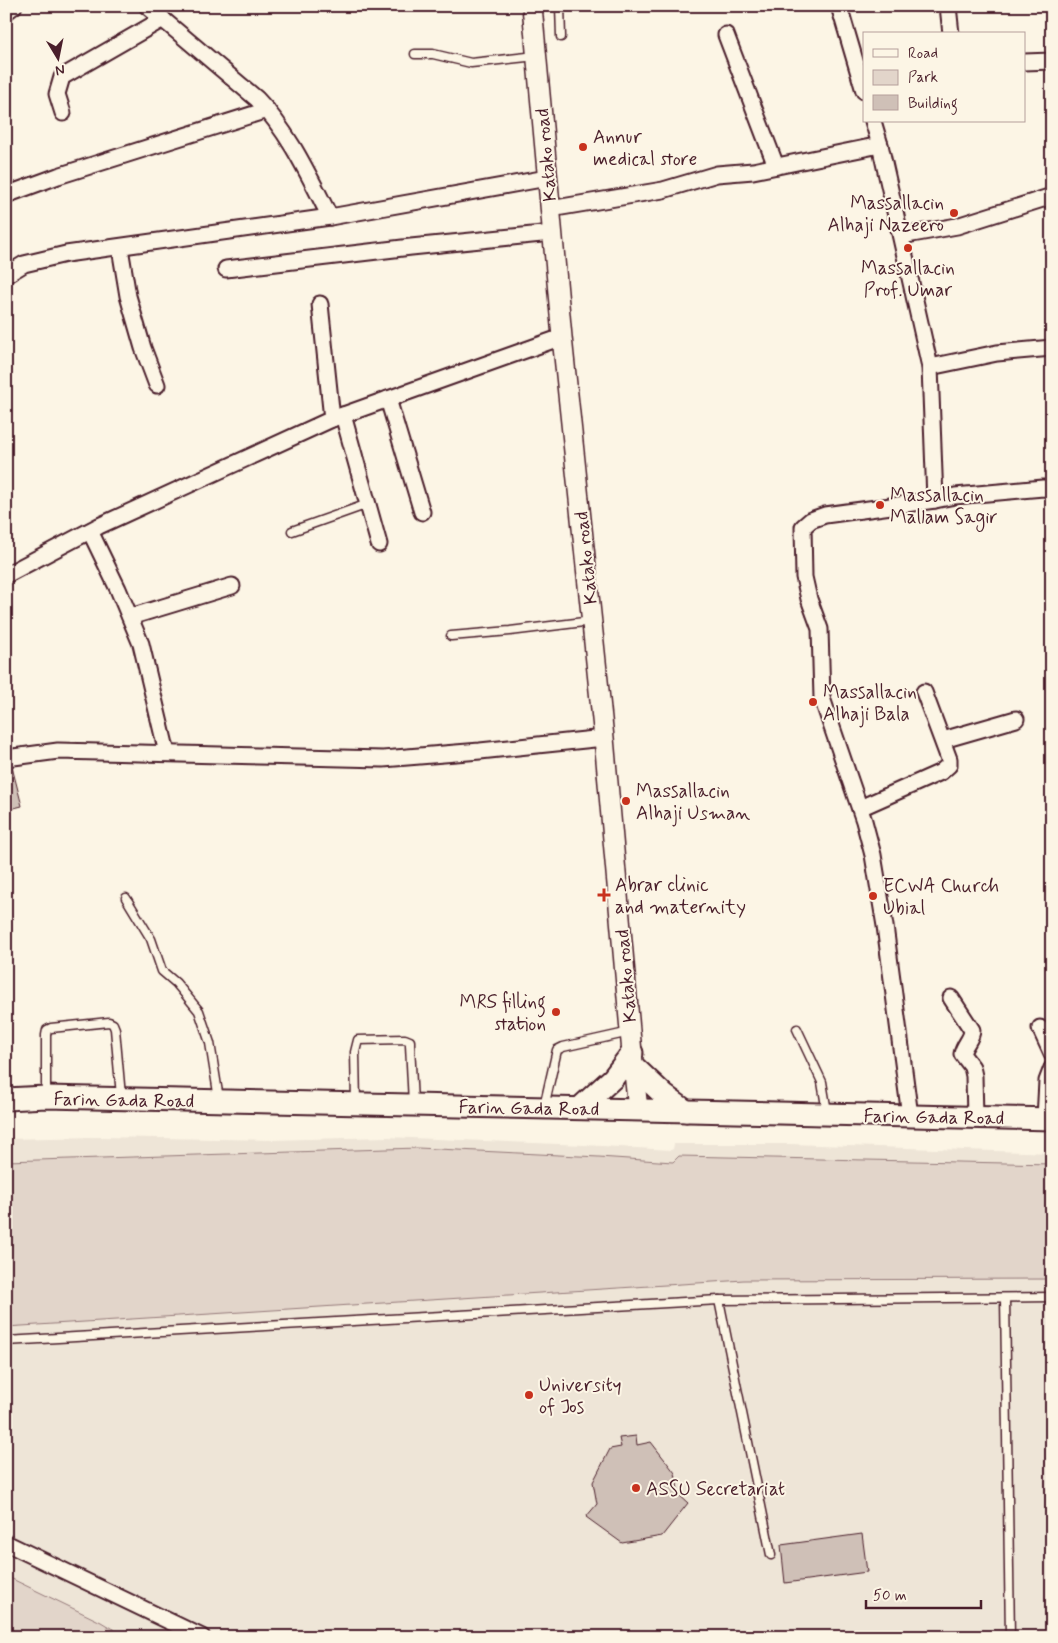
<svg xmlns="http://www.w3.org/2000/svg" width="1058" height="1643" font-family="Mynerve,sans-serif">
<rect width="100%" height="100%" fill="#fcf5e5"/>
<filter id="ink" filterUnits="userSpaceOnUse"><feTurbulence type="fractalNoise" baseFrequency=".02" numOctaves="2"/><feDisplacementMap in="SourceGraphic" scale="10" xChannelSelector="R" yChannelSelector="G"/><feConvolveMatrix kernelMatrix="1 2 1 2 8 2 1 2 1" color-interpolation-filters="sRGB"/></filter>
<g filter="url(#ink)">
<polygon fill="#eee5d7" points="97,1137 271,1140 386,1137 585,1145 671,1150 673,1149 674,1144 790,1144 1052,1153 1052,1637 6,1637 6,1139"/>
<g fill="#e2d5ca" stroke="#967a7a">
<polygon points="418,1148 599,1157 673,1162 679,1156 1052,1164 1052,1279 744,1280 6,1327 6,1161"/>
<polygon points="6,1576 101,1622 126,1637 6,1637"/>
</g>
<g fill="#cfc0b7" stroke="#4a1f2b">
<polygon points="6,767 12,767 22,806 6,810"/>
<polygon points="636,1436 637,1445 651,1442 675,1473 679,1495 688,1503 662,1536 622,1543 586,1517 597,1504 593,1482 610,1449 621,1447 619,1438"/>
<polygon points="862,1534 867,1572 785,1583 781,1545"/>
</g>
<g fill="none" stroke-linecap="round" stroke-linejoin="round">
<g stroke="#4a1f2b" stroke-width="11">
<g id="service">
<polyline points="560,6 561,37"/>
<polyline points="415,54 433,54 471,63 536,56"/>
<polyline points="292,531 368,504"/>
<polyline points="451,636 510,631 592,621"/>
<polyline points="126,898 151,939 162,971 176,983 199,1011 210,1043 219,1099"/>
<polyline points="797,1029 822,1082 827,1112"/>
<polyline points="46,1095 46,1035 47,1030 51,1028 109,1022 113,1024 115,1029 121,1096"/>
<polyline points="356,1103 355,1052 358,1040 405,1039 410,1041 410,1045 413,1103"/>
<polyline points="544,1107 557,1050 563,1047 630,1032"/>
<polyline points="1005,1298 1010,1637"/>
<polyline points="719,1300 771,1555"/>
<polyline points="6,1341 719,1300 1052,1297"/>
</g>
</g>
<g stroke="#4a1f2b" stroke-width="19">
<g id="minor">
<path d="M147 6 257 99C289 132 309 176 330 217"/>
<polyline points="839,6 864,91"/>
<polyline points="948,6 951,34"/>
<polyline points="6,12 14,6"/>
<polyline points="726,35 776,166"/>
<polyline points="1024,62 1052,61"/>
<polyline points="63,113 57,94 62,77 163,19"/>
<polyline points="873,121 880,145 930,367 935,500"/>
<polyline points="6,195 58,176 267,110"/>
<polyline points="550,209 663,190 717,174 753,171 880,145"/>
<polyline points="901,236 957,226 1052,196"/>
<polyline points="120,248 128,296 143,348 157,385"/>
<polyline points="226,269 411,247 552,233"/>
<polyline points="6,275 24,264 66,254 330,217 547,178"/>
<polyline points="320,304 332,419"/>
<polyline points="930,367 997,353 1052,348"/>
<polyline points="388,399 422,512"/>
<polyline points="343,415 379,544"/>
<polyline points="90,531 118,589 141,644 167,753"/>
<polyline points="6,575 99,526 332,419 562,337"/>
<polyline points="130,617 232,586"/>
<polyline points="943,740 1016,719"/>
<polyline points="6,758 58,751 383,759 480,751 604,738"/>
<polyline points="860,808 941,772 949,765 949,759 924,692"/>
<path d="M951 998 972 1030C972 1039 964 1044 962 1054L972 1067 974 1076 975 1117"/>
<polyline points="1040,1028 1052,1054"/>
<polyline points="910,1116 885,926 873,855 864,821 822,698 820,629 809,599 804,577 803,527 811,520 825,515 935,500 955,496 1043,488 1052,489"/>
<polyline points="1045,1119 1047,1081 1052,1068"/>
<polyline points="6,1543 202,1637"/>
</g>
</g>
<g stroke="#4a1f2b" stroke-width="22">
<polyline id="tertiary" points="532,6 562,337 604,738 632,1053 638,1110"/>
</g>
<g stroke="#4a1f2b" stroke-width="25">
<g id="secondary">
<polyline points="633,1066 664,1095 686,1111"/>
<polyline points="6,1099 46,1097 1052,1119"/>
<polyline points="580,1108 613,1078 632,1053"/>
</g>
</g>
<use href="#service" stroke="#fcf5e5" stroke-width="8"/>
<use href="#minor" stroke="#fcf5e5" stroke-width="15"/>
<use href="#tertiary" stroke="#fcf5e5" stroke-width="19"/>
<use href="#secondary" stroke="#fcf5e5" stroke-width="21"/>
</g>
</g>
<g fill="#c8321e" stroke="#fcf5e5" stroke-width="2">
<circle cx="583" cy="147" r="5"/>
<circle cx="954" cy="213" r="5"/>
<circle cx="908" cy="248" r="5"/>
<circle cx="880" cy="505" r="5"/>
<circle cx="813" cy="702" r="5"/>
<circle cx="626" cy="801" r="5"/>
<path d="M601.5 887.5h5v5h5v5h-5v5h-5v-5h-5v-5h5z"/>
<circle cx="873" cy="896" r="5"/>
<circle cx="556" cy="1012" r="5"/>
<circle cx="529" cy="1395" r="5"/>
<circle cx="636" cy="1488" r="5"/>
</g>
<g text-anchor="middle" stroke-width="4" stroke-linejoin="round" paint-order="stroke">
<g font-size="19" fill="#4a1f2b" stroke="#fcf5e5" text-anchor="start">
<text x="593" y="143">Annur<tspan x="593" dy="22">medical store</tspan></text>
<text x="944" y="209" text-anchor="end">Massallacin<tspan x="944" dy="22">Alhaji Nazeero</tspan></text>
<text x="908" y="274" text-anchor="middle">Massallacin<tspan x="908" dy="22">Prof. Umar</tspan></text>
<text x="890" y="501">Massallacin<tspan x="890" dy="22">Mallam Sagir</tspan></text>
<text x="823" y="698">Massallacin<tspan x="823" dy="22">Alhaji Bala</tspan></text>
<text x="636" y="797">Massallacin<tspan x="636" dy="22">Alhaji Usman</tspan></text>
<text x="615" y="891">Abrar clinic<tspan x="615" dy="22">and maternity</tspan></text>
<text x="883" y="892">ECWA Church<tspan x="883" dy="22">Ubial</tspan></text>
<text x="546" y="1008" text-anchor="end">MRS filling<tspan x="546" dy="22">station</tspan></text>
<text x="539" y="1391">University<tspan x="539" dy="22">of Jos</tspan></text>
<text x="646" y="1495">ASSU Secretariat</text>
</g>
<g font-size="19" fill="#4a1f2b" stroke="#fcf5e5">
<text transform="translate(545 155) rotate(-95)" y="7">Katako road</text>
<text transform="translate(585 558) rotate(-96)" y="7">Katako road</text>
<text transform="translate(625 976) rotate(-95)" y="7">Katako road</text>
<text transform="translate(124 1099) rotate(1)" y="7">Farin Gada Road</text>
<text transform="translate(529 1107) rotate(1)" y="7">Farin Gada Road</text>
<text transform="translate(934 1116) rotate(1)" y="7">Farin Gada Road</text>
</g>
</g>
<rect width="1058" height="1643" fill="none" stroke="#fcf5e5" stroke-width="25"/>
<rect x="12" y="12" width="1033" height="1618" fill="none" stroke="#4a1f2b" stroke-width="2" filter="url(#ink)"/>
<rect x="863" y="32" width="162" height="90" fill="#fcf5e5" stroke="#b59f9b"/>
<rect x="873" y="49" width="25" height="8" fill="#fcf5e5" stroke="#b59f9b"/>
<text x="908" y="58" font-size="15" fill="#4a1f2b">Road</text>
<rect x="873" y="70" width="25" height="15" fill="#e2d5ca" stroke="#b59f9b"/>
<text x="908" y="82" font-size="15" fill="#4a1f2b">Park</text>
<rect x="873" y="95" width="25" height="15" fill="#cfc0b7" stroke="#b59f9b"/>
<text x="908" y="108" font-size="15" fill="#4a1f2b">Building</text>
<g transform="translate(58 58) rotate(170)" stroke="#fcf5e5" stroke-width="4" paint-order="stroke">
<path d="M0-4L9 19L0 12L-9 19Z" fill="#4a1f2b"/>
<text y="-8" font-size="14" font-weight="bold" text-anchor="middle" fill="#4a1f2b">N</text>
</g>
<path d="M866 1600v8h115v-8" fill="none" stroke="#4a1f2b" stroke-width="2.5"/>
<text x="873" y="1600" font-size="15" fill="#4a1f2b" stroke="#fcf5e5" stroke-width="4" paint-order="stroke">50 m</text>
</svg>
